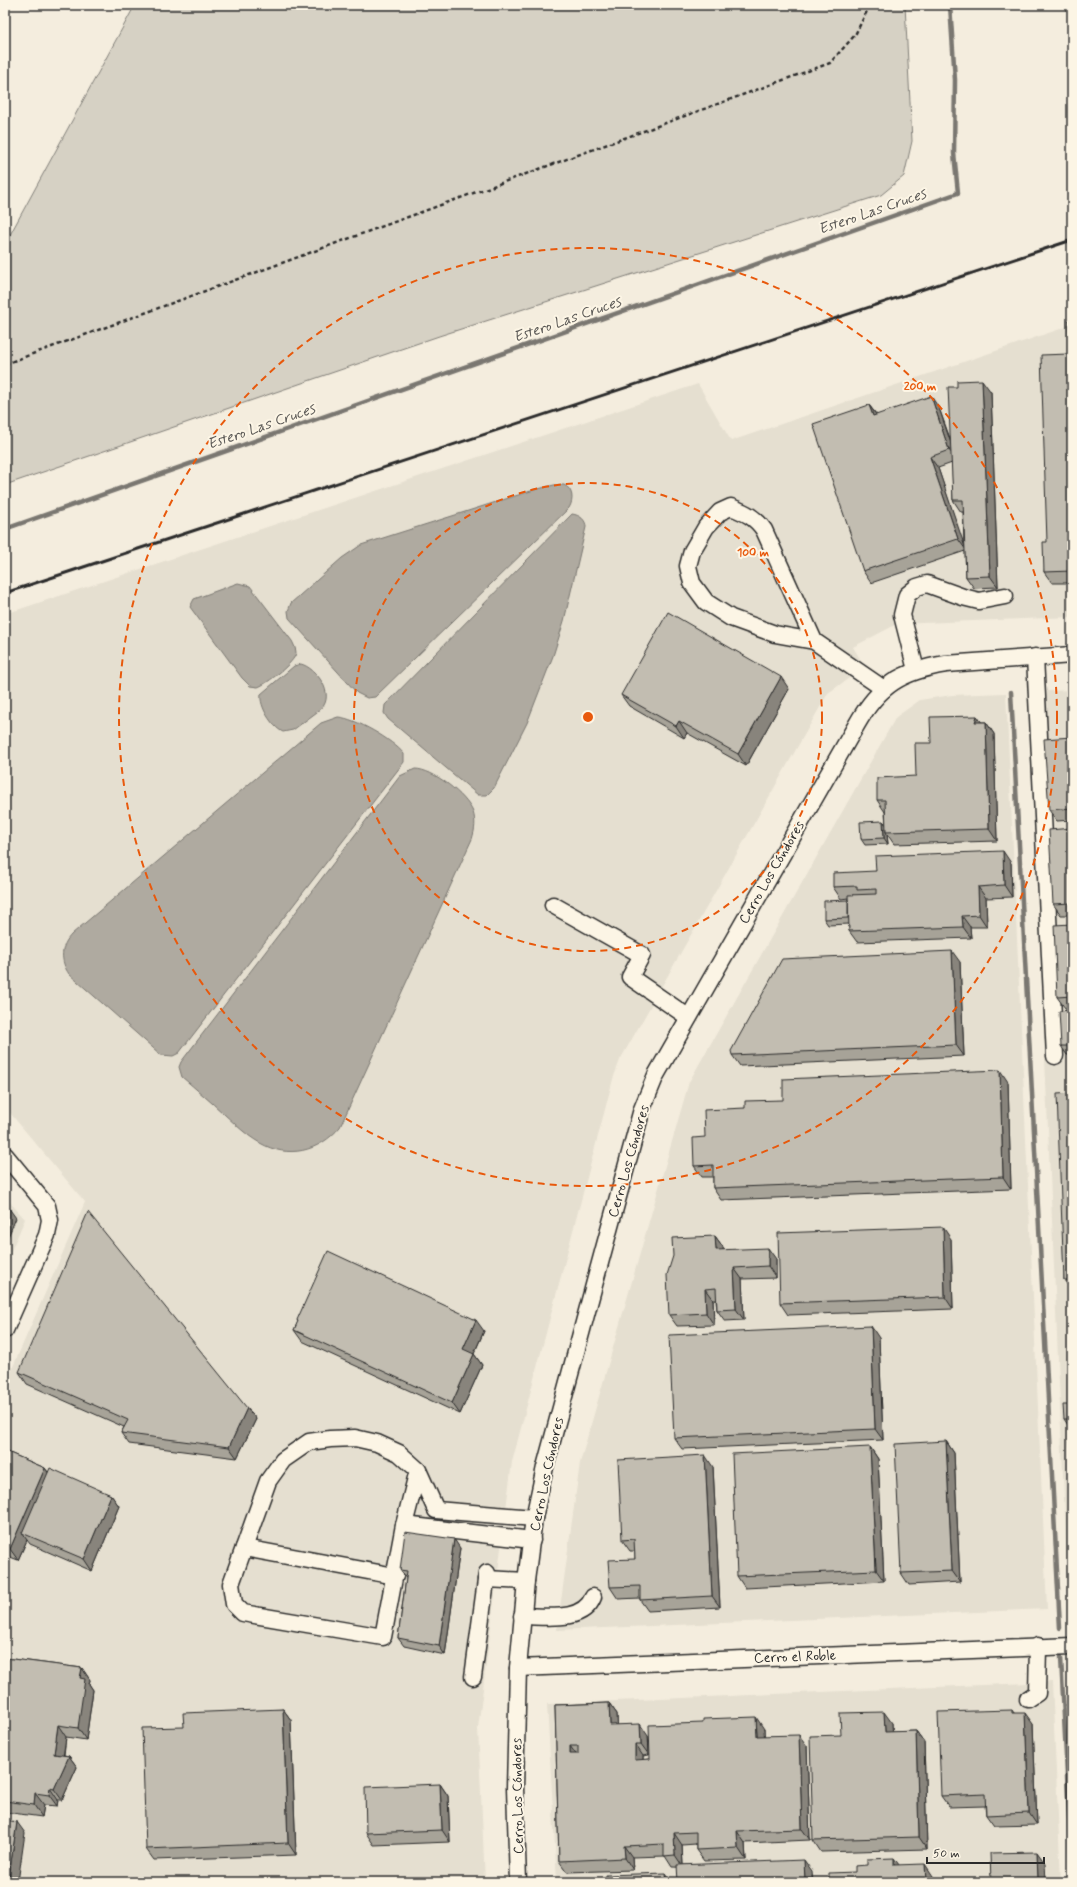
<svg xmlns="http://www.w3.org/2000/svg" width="1077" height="1887" font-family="Mynerve,sans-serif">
<rect width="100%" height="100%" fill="#f4edde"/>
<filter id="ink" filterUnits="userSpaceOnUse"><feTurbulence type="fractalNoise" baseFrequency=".025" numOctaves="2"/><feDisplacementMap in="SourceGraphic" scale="8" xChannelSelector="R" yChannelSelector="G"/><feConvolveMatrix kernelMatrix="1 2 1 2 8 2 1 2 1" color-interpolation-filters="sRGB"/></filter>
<g filter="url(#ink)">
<g fill="#e5dfd0">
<polygon points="1072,325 1072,617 897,624 853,647 865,667 828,693 620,1060 613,1079 512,1462 478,1728 485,1882 5,1882 5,1385 85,1202 5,1107 5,614 698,384 731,441"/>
<polygon points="1072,690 1072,1612 1069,1612 1029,692"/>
<polygon points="1006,693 1047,1609 557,1630 580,1463 689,1082 896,717 920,700 952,695"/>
<polygon points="5,1197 25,1219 5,1265"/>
<polygon points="1052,1682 1061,1882 557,1882 547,1704"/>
</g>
<polygon fill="#d6d1c4" stroke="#807e78" points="135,5 905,5 912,141 904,176 881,195 439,336 5,485 5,244"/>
<g fill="#afaaa0" stroke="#7a7771">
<path d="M554 485H564C573 489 574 500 569 508L375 697 367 698 357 693 289 618 288 611 291 603 342 558 361 545 534 490Z"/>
<path d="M572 514C580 515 586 520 586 527L564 621 553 656 527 723 494 788 487 795H478L388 719 384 713 385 705Z"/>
<path d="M238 583 250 586 292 641C294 645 296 649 296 653 295 662 267 684 258 687L250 686 242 678 190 607 194 599Z"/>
<path d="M301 664C316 668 336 694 321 709L293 730 283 732C272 727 259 706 261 694L294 666Z"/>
<path d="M338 717C355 718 393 740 404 754V762L179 1053 173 1056 161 1055 69 974C60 961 60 946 72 934L321 723Z"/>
<path d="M415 769C433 769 466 795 473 812 476 821 475 830 472 839L340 1127C319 1152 288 1159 260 1143 246 1135 235 1124 224 1114 210 1101 196 1089 182 1077L179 1067 181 1062 400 776Z"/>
</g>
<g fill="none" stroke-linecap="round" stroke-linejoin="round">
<g stroke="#7a7771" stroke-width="4.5">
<polyline points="5,529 958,193 954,153 955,80 950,5"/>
<polyline points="1011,692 1060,1628"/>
<polyline points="1061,1657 1072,1875"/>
</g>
<g stroke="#2b2b2b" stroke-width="19">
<g id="minor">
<path d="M814 641 764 530C755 517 746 513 731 507L720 512 706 527 692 551 688 566 692 583 706 602 731 618 775 634 814 641 884 689"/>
<polyline points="1035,657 1055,1056"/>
<polyline points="916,670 902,615 907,595 917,587 927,584 963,597 979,601 1005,596"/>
<polyline points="553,905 642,955 630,977 688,1017"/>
<polyline points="5,1155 47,1206 50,1220 47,1235 5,1330"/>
<polyline points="418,1470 404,1525 383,1637 243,1613 234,1604 231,1584 268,1481 283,1460 309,1442 330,1439 355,1438 377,1443 399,1453 418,1470 436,1510 534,1518"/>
<polyline points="404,1525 532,1540"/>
<polyline points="244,1548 395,1576"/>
<polyline points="486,1579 526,1581"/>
<path d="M522 1616C545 1616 583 1623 593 1597"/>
<polyline points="518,1668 1072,1646"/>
<polyline points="473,1677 487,1573"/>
<polyline points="1028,1699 1037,1693 1038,1646"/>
<path d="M518 1882 515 1788 518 1668 526 1581 534 1518 545 1467 597 1274 642 1109 656 1075 857 724C879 685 902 671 946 664L1072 655"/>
</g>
</g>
<polyline stroke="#2b2b2b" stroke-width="2.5" stroke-dasharray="4 3" stroke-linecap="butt" points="5,364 830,63 855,35 870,5"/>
<use href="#minor" stroke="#fcf5e5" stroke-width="16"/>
<polyline stroke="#2b2b2b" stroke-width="3" points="5,593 1072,240"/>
</g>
<g fill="#a7a398" stroke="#2b2b2b" fill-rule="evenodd">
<polygon points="1072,320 1072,583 1052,583 1044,572 1069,354"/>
<path d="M991 392 998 587 974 588 966 577 965 551 871 583 863 571 869 405 877 415 939 408 951 441ZM952 463 953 500 961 512H963L964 547 938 468Z"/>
<polygon points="789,689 746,766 687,733 684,738 629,706 621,695"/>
<polygon points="977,716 981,722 986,722 994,734 997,841 894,844 887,834 888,844 865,845 861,839 883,821 886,825 885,812 877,800 916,776 931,743"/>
<polygon points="1072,737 1072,820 1057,821 1049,810"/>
<polygon points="1072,828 1072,915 1061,915 1053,904"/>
<polygon points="1011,863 1012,897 986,898 987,927 970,927 971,938 857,942 849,931 849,924 828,925 824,919 848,900 848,901 848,898 841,899 833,887 876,871"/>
<polygon points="1072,924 1072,1008 1065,1008 1057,997"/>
<polygon points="960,962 964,1056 740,1066 732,1055"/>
<polygon points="1072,1010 1072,1055 1067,1055 1061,1046"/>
<polygon points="1008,1082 1011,1189 721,1200 713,1188 713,1177 702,1177 694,1166 705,1137 745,1108"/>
<polygon points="1072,1093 1072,1291 1064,1280"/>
<polygon points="715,1236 723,1247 723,1250 776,1259 776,1278 742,1279 744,1320 725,1321 717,1310 716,1300 713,1300 714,1325 677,1326 669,1315"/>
<polygon points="951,1239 953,1309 788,1315 780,1303"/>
<polygon points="297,1320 484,1331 474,1354 482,1365 460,1414 302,1341 294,1330 298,1322"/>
<polygon points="879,1338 883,1440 682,1449 674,1438"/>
<polygon points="19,1372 247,1408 256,1419 237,1458 129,1444 121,1433 124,1427 27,1384"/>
<polygon points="1072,1405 1072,1431 1064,1419"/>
<polygon points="946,1441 954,1453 960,1582 909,1585 901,1573"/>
<polygon points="870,1447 878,1459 884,1581 745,1588 737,1576"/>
<polygon points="5,1451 45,1468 48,1472 111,1495 119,1506 92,1571 30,1544 27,1540 18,1560 5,1555"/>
<polygon points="713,1467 720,1607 648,1611 640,1600 640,1598 618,1599 610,1587 635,1559 635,1551 630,1551 622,1540"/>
<polygon points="460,1548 445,1655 404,1646 398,1638 406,1578 400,1570"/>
<polygon points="5,1658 82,1668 90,1680 89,1684 93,1690 86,1740 66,1737 64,1755 69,1756 77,1767 62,1800 58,1800 57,1806 44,1805 42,1817 5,1812"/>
<polygon points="609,1703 617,1714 617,1725 648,1736 649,1755 643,1756 643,1760 650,1759 764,1729 764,1736 807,1746 810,1840 745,1843 746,1860 704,1861 696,1850 696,1844 682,1845 683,1865 812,1871 672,1867 665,1856 632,1857 633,1870 567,1872 559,1861 555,1705"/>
<polygon points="283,1709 291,1720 296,1855 154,1860 146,1849 184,1727"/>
<polygon points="1012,1710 1014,1713 1033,1724 1037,1825 994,1826 986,1815 985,1806 949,1807 941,1796"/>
<polygon points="892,1723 892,1732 916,1731 924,1742 927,1849 821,1852 813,1840 841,1735"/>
<polygon points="440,1784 448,1796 450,1842 374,1845 366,1833"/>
</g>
<g fill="#88847c" stroke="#2b2b2b">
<polygon points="982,380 991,392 998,587 990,576"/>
<polygon points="931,396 939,408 957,461 949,450"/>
<polygon points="869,405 877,416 873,416"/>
<polygon points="930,457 938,468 966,550 958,539"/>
<polygon points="781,677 789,689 746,766 738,754"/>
<polygon points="977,716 985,727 975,722"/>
<polygon points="679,721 687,733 684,738 676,726"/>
<polygon points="986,722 994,734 997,841 989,829"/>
<polygon points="883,821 887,826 886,832 887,834 888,844 884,838"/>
<polygon points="1003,851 1011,863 1012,897 1004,885"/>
<polygon points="978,887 986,898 987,927 979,915"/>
<polygon points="962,916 970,927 971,938 963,927"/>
<polygon points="952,951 960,962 964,1056 956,1045"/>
<polygon points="1000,1070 1008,1082 1011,1189 1003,1177"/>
<polygon points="8,1207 16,1218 5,1244 5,1214"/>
<polygon points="943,1227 951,1239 953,1309 945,1297"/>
<polygon points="715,1236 723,1247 724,1261 716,1250"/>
<polygon points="768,1248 776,1259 776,1278 768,1266"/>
<polygon points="734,1268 742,1279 744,1320 736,1309"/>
<polygon points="705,1289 713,1300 714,1325 706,1313"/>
<polygon points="476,1320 484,1331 471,1360 463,1349"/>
<polygon points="871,1326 879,1338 883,1440 875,1429"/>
<polygon points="474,1354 482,1365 460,1414 452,1403"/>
<polygon points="247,1408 256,1419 237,1458 229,1447"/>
<polygon points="946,1441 954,1453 960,1582 952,1571"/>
<polygon points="870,1447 878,1459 884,1581 876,1570"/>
<polygon points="705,1455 713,1467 720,1607 712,1596"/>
<polygon points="45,1468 53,1480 22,1533 27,1540 18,1560 10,1549"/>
<polygon points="111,1495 119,1506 92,1571 84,1559"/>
<polygon points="454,1539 460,1548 445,1655 439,1646"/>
<polygon points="82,1668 90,1680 89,1684 93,1690 86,1740 78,1728 80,1678"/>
<polygon points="609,1703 617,1714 618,1737 610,1725"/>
<polygon points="283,1709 291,1720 296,1855 288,1843"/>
<polygon points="884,1712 892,1723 893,1743 885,1732"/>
<polygon points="1025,1713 1033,1724 1037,1825 1029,1813"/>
<polygon points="756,1717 764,1729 765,1748 757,1736"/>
<polygon points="640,1724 648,1736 649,1755 641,1744"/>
<polygon points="58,1725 66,1737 62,1765 54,1754"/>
<polygon points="916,1731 924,1742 927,1849 919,1837"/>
<polygon points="799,1735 807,1746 810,1840 802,1829"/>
<polygon points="635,1744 643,1756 643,1771 635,1760"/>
<polygon points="570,1746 578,1757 570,1754"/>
<polygon points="69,1756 77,1767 62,1800 54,1789"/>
<polygon points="440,1784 448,1796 450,1842 442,1830"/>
<polygon points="50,1788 58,1800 57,1806 49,1795"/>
<polygon points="35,1793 44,1805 42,1817 34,1805"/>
<polygon points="17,1822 25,1833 18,1882 8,1882"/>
<polygon points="737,1831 745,1843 746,1860 738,1848"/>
<polygon points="674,1833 682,1845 683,1867 675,1855"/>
<polygon points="624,1846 632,1857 633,1870 625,1858"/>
<polygon points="1037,1852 1045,1863 1046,1882 1038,1882"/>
<polygon points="894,1858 902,1869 894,1865"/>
<polygon points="804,1860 812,1871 813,1882 805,1882"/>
<polygon points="925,1864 933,1876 933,1882 926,1882"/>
<polygon points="666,1873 673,1882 667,1882"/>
</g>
<g fill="#c2bdb1" stroke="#2b2b2b" fill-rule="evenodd">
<polygon points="1068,320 1072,320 1072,571 1044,572 1043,542 1047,542 1041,355 1069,354"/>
<polygon points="982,380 990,576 966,577 963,500 953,500 948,387 957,387 957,381"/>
<polygon points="931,396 949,450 930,457 958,539 863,571 813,424 869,405 873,416"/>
<polygon points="668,612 781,677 738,754 679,721 676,726 621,695"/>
<polygon points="977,716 975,722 986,722 989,829 886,832 885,800 877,800 877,778 916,776 915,743 931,743 930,717"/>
<polygon points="1072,737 1072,808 1049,810 1044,739"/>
<polygon points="883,821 884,838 861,839 860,822"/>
<polygon points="1072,828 1072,903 1053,904 1049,830"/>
<polygon points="1003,851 1004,885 978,887 979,915 962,916 963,927 849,931 848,895 876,894 876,889 857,890 857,886 833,887 833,873 876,871 875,856"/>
<polygon points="848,900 848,918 824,919 824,901"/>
<polygon points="1072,924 1072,996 1057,997 1054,925"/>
<polygon points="952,951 956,1045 732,1055 731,1051 782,959"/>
<polygon points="1072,1010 1072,1046 1061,1046 1059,1011"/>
<polygon points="1000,1070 1003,1177 713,1188 713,1165 694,1166 693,1138 705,1137 704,1110 745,1108 745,1101 783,1100 783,1079"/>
<polygon points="1072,1093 1072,1280 1064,1280 1057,1094"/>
<polygon points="5,1205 8,1207 5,1214"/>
<polygon points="88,1212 247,1408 229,1447 121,1433 128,1420 19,1372"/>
<polygon points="943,1227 945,1297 780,1303 778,1233"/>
<polygon points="715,1236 716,1250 768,1248 768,1266 734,1268 736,1309 717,1310 716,1288 705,1289 706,1313 669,1315 667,1275 673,1256 672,1238"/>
<polygon points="328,1251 476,1320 463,1349 474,1354 452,1403 294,1330 298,1321 297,1320"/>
<polygon points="871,1326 875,1429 674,1438 669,1335"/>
<polygon points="1063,1405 1072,1405 1072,1419 1064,1419"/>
<polygon points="1070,1439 1072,1439 1072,1473"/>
<polygon points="946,1441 952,1571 901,1573 895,1444"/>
<polygon points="870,1447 876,1570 737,1576 732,1454"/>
<polygon points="5,1451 45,1468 10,1549 5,1547"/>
<polygon points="705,1455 712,1596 640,1600 640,1586 610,1587 608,1560 635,1559 634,1539 622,1540 618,1460"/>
<polygon points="50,1468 111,1495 84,1559 22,1533"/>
<polygon points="405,1532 454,1539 439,1646 398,1638 407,1571 400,1570"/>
<polygon points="5,1658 82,1668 80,1678 85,1679 78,1728 58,1725 54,1754 69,1756 54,1789 50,1788 49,1795 35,1793 34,1805 5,1801"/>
<path d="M609 1703 610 1725 640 1724 641 1744H635V1760L650 1759 649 1725 703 1723V1719L756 1717 757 1736 799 1735 802 1829 737 1831 738 1848 696 1850V1832L674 1833 675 1855 664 1856V1844L624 1846 625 1858 559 1861 555 1705ZM570 1746H578V1754H570Z"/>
<polygon points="283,1709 288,1843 146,1849 142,1728 184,1727 183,1713"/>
<polygon points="1012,1710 1012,1713 1025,1713 1029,1813 986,1815 985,1794 941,1796 938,1712"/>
<polygon points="884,1712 885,1732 916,1731 919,1837 813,1840 810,1736 841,1735 840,1713"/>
<polygon points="440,1784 442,1830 366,1833 365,1787"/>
<polygon points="5,1820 17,1822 8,1882 5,1882"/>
<polygon points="1037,1852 1038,1882 991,1882 990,1853"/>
<polygon points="894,1858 894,1865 925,1864 926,1882 829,1882 829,1873 855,1872 855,1866 867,1865 867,1859"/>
<polygon points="804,1860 805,1882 678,1882 677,1865"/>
<polygon points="666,1873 667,1882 606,1882 606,1875"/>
</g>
</g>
<g fill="none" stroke="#e8590c" stroke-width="2" stroke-dasharray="7 5">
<circle cx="588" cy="717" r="234"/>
<circle cx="588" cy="717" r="469"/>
</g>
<g text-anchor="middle" stroke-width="4" stroke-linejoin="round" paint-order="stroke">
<g font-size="14" fill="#2b2b2b" stroke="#fcf5e5">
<text transform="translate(771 872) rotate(-60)" y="5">Cerro Los Cóndores</text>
<text transform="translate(628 1161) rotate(-74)" y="5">Cerro Los Cóndores</text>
<text transform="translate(546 1474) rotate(-78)" y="5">Cerro Los Cóndores</text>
<text transform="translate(795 1656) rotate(-2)" y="5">Cerro el Roble</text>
<text transform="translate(517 1796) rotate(-91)" y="5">Cerro Los Cóndores</text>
</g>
<g font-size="15" font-style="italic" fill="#595754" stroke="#fcf5e5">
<text transform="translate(872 211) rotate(-19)" y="5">Estero Las Cruces</text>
<text transform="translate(567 319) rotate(-19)" y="5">Estero Las Cruces</text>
<text transform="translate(261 426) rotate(-19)" y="5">Estero Las Cruces</text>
</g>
</g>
<circle cx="588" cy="717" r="6" fill="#e8590c" stroke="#fcf5e5" stroke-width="2"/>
<g font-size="12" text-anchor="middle" font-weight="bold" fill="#e8590c" stroke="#fcf5e5" stroke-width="4" stroke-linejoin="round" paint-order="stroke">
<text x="920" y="390">200 m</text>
<text x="753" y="556">100 m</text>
</g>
<rect width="1077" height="1887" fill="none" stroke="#fcf5e5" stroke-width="20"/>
<rect x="10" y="10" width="1057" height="1867" fill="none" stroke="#2b2b2b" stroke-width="1.5" filter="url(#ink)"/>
<path d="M927 1857v6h117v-6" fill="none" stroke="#2b2b2b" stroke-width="2"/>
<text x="933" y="1857" font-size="12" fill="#2b2b2b" stroke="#fcf5e5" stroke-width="3" paint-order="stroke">50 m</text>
</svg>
